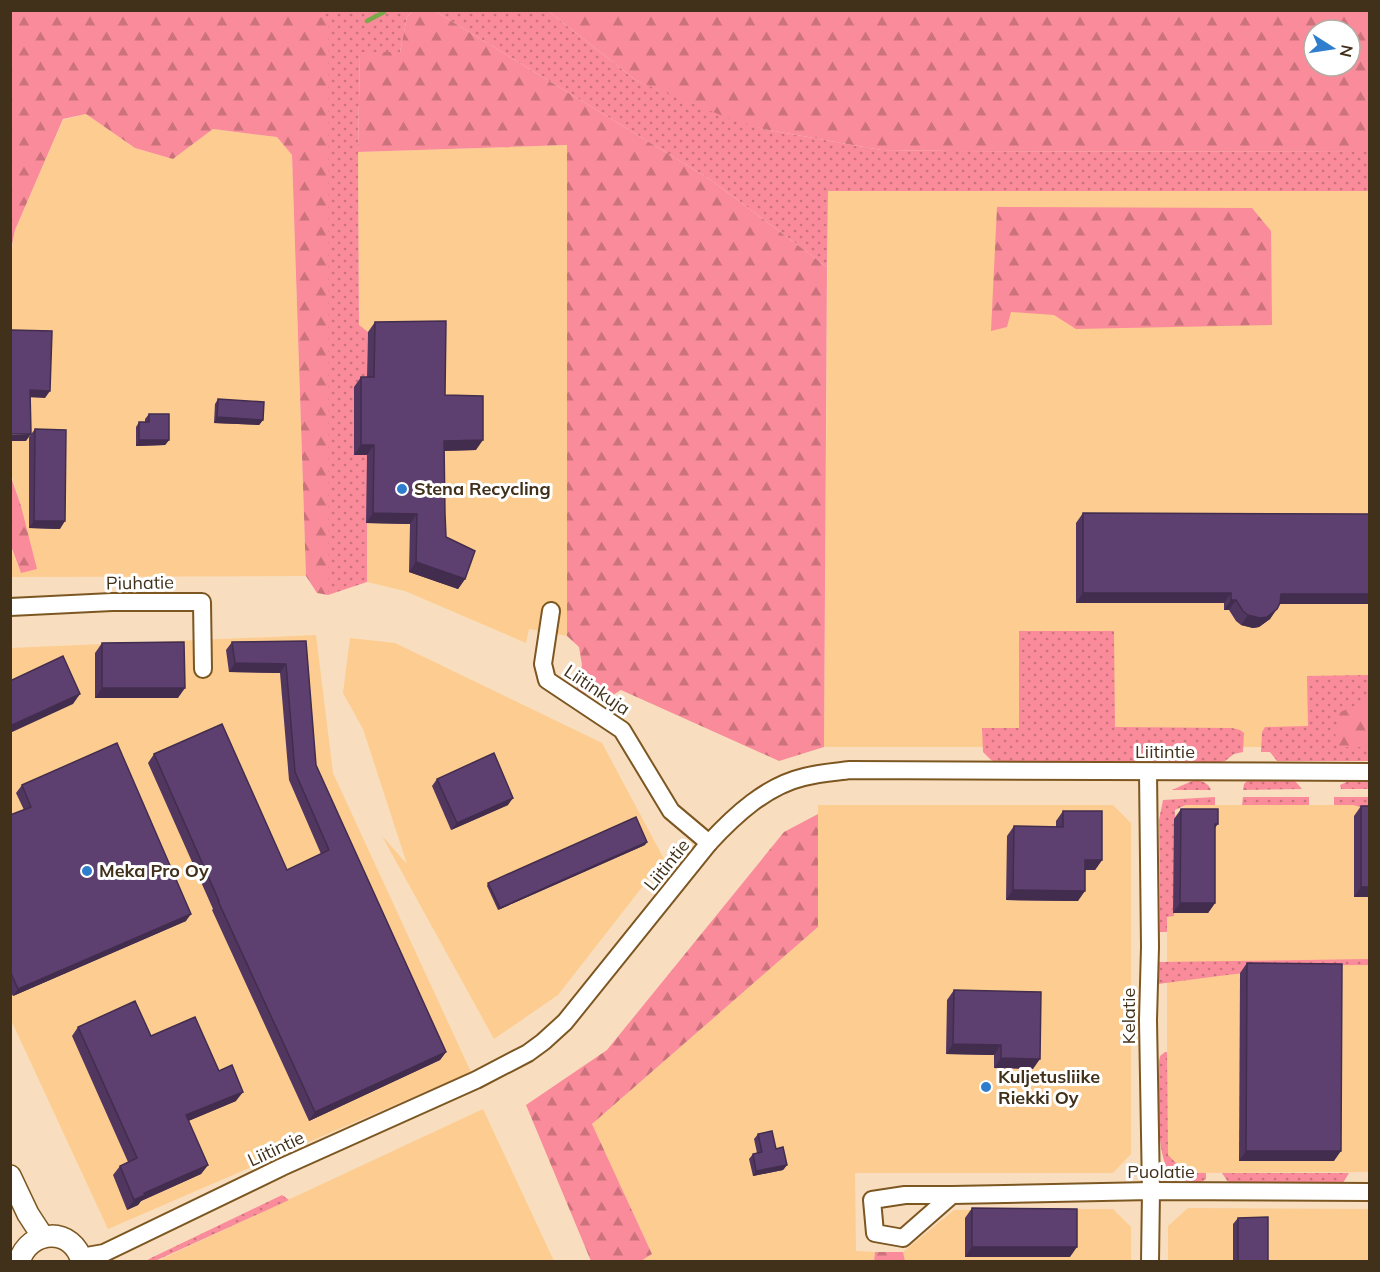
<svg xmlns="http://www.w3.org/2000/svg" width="1380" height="1272" font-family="Mulish,sans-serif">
<defs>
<pattern id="grass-dots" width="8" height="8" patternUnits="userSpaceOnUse" patternTransform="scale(1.5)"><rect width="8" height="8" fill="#fa8b9a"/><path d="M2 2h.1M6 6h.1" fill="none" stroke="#cc727d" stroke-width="1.8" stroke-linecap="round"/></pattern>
<pattern id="forest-firs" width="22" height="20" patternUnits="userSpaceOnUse" patternTransform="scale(1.5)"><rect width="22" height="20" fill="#fa8b9a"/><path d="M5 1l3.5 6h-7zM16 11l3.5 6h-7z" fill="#cc727d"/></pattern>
</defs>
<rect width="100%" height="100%" fill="#f8debe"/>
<g fill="#fdcc90" fill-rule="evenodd">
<polygon points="86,114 135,148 173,159 213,129 277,137 292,155 306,576 11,577 10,546 21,573 21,506 11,474 11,255 15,230 63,120"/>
<polygon points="567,145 567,636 529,629 526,643 405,591 367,582 367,455 354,455 354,387 368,332 359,325 358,152"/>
<polygon points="828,191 1369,191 1369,747 824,747"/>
<polygon points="316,635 333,773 471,1072 108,1229 11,1020 10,648"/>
<polygon points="350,638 395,643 602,743 664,859 558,995 494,1039 382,836 407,864 363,729 343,693"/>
<path d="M818 805H1113L1131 823V1154L1113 1173H855L856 1251 875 1252 874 1261H641L652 1254 592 1124 818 927ZM1055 837 1095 870H1078Z"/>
<polygon points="1186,805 1369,805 1369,1172 1186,1173 1167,1155 1167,823"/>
<polygon points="483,1109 554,1261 155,1262"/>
<polygon points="1188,1208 1369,1209 1369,1261 1168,1262 1168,1226"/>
<polygon points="1113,1209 1131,1227 1131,1261 905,1262 903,1252 954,1210"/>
</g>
<g fill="url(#grass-dots)">
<polygon points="310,11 413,11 407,17 400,52 360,52 358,152 359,325 368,332 367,388 354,387 354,455 367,455 367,582 328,595 328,23"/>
<polygon points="435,11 548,11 637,81 763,129 881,150 952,151 1369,152 1369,191 828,191 827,267 711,180"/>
<polygon points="1019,631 1114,631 1115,727 1232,728 1240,730 1244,733 1243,752 1234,754 1225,761 1220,762 996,762 991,760 983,752 982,728 1019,728"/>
<polygon points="1369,675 1369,701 1340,747 1369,747 1369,761 1277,761 1270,752 1261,752 1262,732 1265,727 1308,726 1307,676"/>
<polygon points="1351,780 1369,780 1369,789 1341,789 1340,785"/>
<path d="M1192 781C1200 780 1207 781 1211 790H1172Z"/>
<polygon points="1247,781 1295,781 1302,789 1243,790 1244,784"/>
<polygon points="1215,797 1215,805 1186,805 1175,810 1174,916 1167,917 1167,932 1160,932 1159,820 1163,800"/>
<polygon points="1243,797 1309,797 1309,805 1242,805"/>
<polygon points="1334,797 1369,797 1369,809 1353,805 1334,805"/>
<path d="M1369 959V965C1299 964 1228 975 1158 984L1159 962Z"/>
<path d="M1165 1052H1167L1168 1155 1186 1173H1206V1179C1199 1185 1191 1183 1184 1180 1178 1178 1171 1175 1168 1170 1155 1148 1159 1087 1159 1061L1160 1056Z"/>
<polygon points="1222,1173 1349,1173 1343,1183 1228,1182"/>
<polygon points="282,1195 289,1200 155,1261 146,1261 151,1258"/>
</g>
<g fill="url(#forest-firs)" fill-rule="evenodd">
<polygon points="310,10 328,22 328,595 317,593 306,576 292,155 277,137 213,129 173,159 135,148 86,114 63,119 15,230 10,255 11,11"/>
<polygon points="413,11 435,11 711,180 827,267 824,747 779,761 621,690 605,700 576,691 582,665 579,647 567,636 567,145 358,152 360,52 400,52 407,17"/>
<path d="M548 11H1369V152L952 151 881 150 763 129 723 116 637 81ZM1314 30H1350V66H1314Z"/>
<polygon points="997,207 1252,208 1271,231 1272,325 1076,329 1054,315 1011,312 1007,327 991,331"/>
<polygon points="10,474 21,506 37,569 21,573 11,546"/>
<polygon points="1369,701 1369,747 1340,747 1335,734 1340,712"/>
<polygon points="818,814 818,927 592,1124 652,1254 641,1261 591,1261 526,1105 607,1050 784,832"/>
<polygon points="875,1252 903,1252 905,1261 874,1261"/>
</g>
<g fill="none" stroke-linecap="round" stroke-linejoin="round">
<polyline stroke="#78aa4a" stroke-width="4.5" points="367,21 384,12 384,10"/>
<g stroke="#7d5722" stroke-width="20">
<g id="minor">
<polyline points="10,607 112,602 202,602 203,669"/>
<polyline points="551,611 543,664 547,680 622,730 671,811 709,843"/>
<polyline points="1148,772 1150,947 1148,1020 1151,1191 1150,1262"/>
<polyline points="952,1195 903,1238 875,1233 872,1200 905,1195 952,1195 1151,1191 1370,1192"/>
<path d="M81 1257 104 1253 282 1167 476 1080 528 1053 543 1042 565 1022 709 843C735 815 766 786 804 777 819 773 835 772 850 770L1370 772"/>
</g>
</g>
<g stroke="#7d5722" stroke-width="24">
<g id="tertiary">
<polyline points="10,1176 28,1214 43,1237"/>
<path d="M19 1262C29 1228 74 1227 82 1262"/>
</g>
</g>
<use href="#minor" stroke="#fff" stroke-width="16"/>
<use href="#tertiary" stroke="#fff" stroke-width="21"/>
</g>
<g fill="#513760">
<polygon points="375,322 445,395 476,450 444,451 445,514 446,537 465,579 458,589 409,572 410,524 366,523 367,455 354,455 354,387 361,377 367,377 368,332"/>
<polygon points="218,399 263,420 259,425 214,423 215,404"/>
<polygon points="149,414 169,440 165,445 136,446 136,427 139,422 145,422 145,419"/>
<polygon points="35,429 60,529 29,528 29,437"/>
<polygon points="1083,513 1370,514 1370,604 1279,604 1270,619 1259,627 1253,628 1241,625 1236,621 1229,610 1224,610 1224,603 1076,603 1076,523"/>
<polygon points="306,641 316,765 446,1052 440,1060 309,1121 212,910 213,909 148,763 154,754 287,870 321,854 289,780 280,673 229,672 226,650 232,642"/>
<polygon points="102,643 178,698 95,698 95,653"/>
<polygon points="437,779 508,805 451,830 432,786"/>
<polygon points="22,785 186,921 13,996 10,991 10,815 24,810 16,793"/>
<polygon points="1361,806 1370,806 1370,897 1354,897 1354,816"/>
<polygon points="1181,809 1218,824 1215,828 1215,903 1208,913 1173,913 1174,819"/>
<polygon points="1063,811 1102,860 1095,870 1085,870 1078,901 1006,900 1007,836 1014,826 1056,827 1056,821"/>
<polygon points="645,845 498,910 487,886 488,883"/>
<polygon points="1247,963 1334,1161 1239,1161 1240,973"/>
<polygon points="954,990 1033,1069 994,1068 994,1055 946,1054 947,1000"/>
<polygon points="78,1027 151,1036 219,1071 236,1101 188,1121 208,1165 201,1174 141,1201 138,1205 127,1210 113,1175 120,1166 128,1162 72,1036"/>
<polygon points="758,1134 776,1149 787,1165 783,1170 753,1176 749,1159 753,1154 757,1153 754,1139"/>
<polygon points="972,1208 1070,1257 965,1257 965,1218"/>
<polygon points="1238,1218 1268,1262 1233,1261 1233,1224"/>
</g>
<g fill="#422d4e">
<polygon points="30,390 50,391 45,398 25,397"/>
<polygon points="217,417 263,420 259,425 214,423"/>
<polygon points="31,434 26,441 10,441 10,435"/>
<polygon points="139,440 169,440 165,445 136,446"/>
<polygon points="483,440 476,450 437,451 444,441"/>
<polygon points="361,445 374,445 367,455 354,455"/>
<polygon points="373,513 417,514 410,524 366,523"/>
<polygon points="34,521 65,521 60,529 29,528"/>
<polygon points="416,562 465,579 458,589 409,572"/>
<polygon points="1083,593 1231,593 1224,603 1076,603"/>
<polygon points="1281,594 1370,594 1370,604 1274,604"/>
<polygon points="1231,600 1236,600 1229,610 1224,610"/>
<polygon points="1277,609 1270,619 1259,627 1253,628 1241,625 1248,615"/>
<polygon points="235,663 286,664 280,673 229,672"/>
<polygon points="102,688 185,688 178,698 95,698"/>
<polygon points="80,694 73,704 10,733 10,726"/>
<polygon points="513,798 508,805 451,830 457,823"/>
<polygon points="647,842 645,845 498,910 500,908"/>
<polygon points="1085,860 1102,860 1095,870 1078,870"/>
<polygon points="1361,887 1370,887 1370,897 1354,897"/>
<polygon points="1013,890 1085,891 1078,901 1006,900"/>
<polygon points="1180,903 1215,903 1208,913 1173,913"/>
<polygon points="191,914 186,921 13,996 18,989"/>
<polygon points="953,1044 1001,1045 994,1055 946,1054"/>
<polygon points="446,1052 440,1060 309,1121 315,1112"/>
<polygon points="1001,1058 1040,1059 1033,1069 994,1068"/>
<polygon points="243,1092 236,1101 179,1125 186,1115"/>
<polygon points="1246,1151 1341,1151 1334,1161 1239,1161"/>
<polygon points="208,1165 201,1174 141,1201 138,1205 127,1210 134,1200 144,1193"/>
<polygon points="787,1165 783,1170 753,1176 756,1171"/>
<polygon points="972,1247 1077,1247 1070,1257 965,1257"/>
</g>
<g fill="#5e4070" stroke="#422d4e" stroke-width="1.5">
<polygon points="446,321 445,395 483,396 483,440 444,441 445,514 446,537 475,551 465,579 416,562 417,514 373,513 374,445 361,445 361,377 374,377 375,322"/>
<polygon points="11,330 52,331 50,391 30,390 31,434 11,434"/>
<polygon points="218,399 264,402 263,420 217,417"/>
<polygon points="149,414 169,414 169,440 139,440 139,422 149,422"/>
<polygon points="35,429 66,430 65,521 34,521"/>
<polygon points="1083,513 1370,514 1370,594 1281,594 1280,603 1277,609 1267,617 1260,618 1248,615 1243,611 1236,600 1231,600 1231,593 1083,593"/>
<polygon points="306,641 316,765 446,1052 315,1112 218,901 219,901 154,754 222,724 287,870 329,850 295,772 286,664 235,663 232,642"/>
<polygon points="184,642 185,688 102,688 102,643"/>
<polygon points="63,656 80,694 10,726 10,681"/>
<polygon points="117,743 191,914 18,989 10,971 10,815 31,807 22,785"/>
<polygon points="494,753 513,798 457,823 437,779"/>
<rect x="1361" y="806" width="9" height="81"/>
<polygon points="1181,809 1218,809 1218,824 1215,824 1215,903 1180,903"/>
<polygon points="1063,811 1102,811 1102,860 1085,860 1085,891 1013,890 1014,826 1063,827"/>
<polygon points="636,817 647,842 500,908 488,883"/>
<polygon points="1247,963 1342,964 1341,1151 1246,1151"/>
<polygon points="954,990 1041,992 1040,1059 1001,1058 1001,1045 953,1044"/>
<polygon points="135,1001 151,1036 195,1017 219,1071 232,1065 243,1092 186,1115 208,1165 144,1193 145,1195 134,1200 120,1166 137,1158 78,1027"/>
<polygon points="772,1131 776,1149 783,1147 787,1165 756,1171 753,1154 762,1152 758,1134"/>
<polygon points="972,1208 1077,1209 1077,1247 972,1247"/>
<polygon points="1268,1217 1268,1262 1186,1262 1238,1261 1238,1218"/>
</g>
<g fill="#2f7ece" stroke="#fff" stroke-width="2">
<circle cx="402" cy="489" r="6"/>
<circle cx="87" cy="871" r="6"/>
<circle cx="986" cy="1087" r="6"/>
</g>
<g text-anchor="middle" stroke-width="6" stroke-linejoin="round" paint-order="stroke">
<g font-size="18" font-weight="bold" fill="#41301a" stroke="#fff" text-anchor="start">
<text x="414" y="495">Stena Recycling</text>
<text x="99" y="877">Meka Pro Oy</text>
<text x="998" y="1083">Kuljetusliike<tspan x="998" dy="21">Riekki Oy</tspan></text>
</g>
<g font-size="18" fill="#41301a" stroke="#fff">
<text transform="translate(140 583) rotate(-1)" y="6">Piuhatie</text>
<text transform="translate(597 690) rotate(34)" y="6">Liitinkuja</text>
<text x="1165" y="758">Liitintie</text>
<text transform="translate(667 865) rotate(-51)" y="6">Liitintie</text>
<text transform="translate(1129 1016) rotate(-90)" y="6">Kelatie</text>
<text transform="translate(276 1149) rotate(-25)" y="6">Liitintie</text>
<text x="1161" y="1178">Puolatie</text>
</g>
</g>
<rect width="1380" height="1272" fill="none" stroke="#41301a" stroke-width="24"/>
<g transform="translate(1332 48) rotate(102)"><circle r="28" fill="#ffffff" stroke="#b3aca3" stroke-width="1.5"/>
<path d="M0-4.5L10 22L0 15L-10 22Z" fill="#2f7ece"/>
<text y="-9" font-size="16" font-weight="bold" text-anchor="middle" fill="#41301a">N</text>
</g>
</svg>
